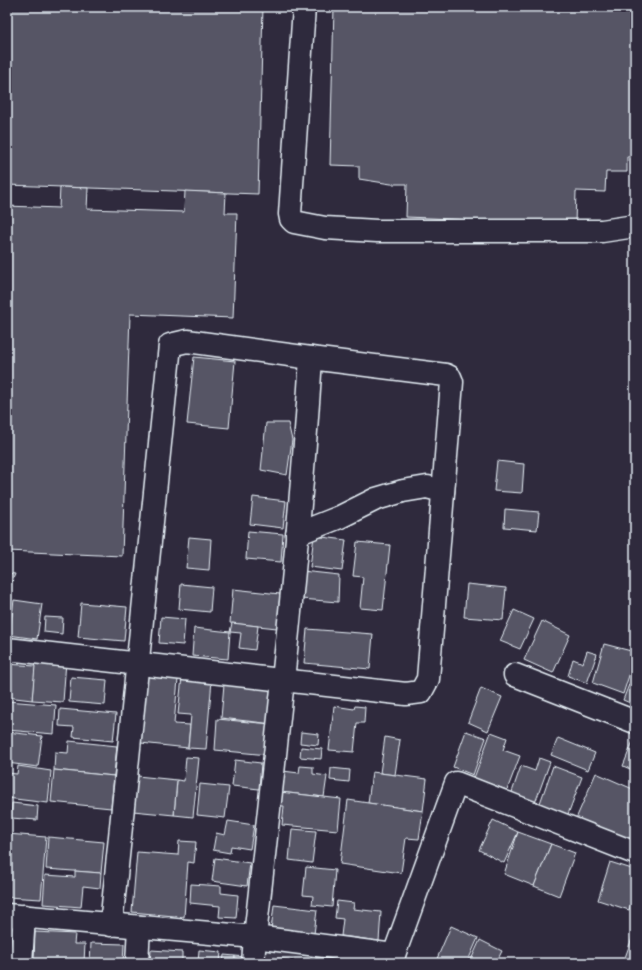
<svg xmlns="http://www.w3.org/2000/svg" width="642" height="970" font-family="'Indie Flower',sans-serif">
<rect width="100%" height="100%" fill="#2f2a3d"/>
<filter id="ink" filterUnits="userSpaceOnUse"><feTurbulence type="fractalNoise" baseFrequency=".025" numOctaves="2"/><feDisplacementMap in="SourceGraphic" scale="8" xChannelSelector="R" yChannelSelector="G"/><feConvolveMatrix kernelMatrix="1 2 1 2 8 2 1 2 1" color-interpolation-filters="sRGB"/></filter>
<g filter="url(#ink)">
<polygon fill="#3b3749" points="259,946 371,963 258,963"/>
<g fill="#575565" stroke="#e8f1f8">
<polygon points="7,7 263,7 258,194 7,185"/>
<polygon points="334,7 635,7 635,157 627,157 627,172 606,172 605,192 576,191 575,224 406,217 407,184 391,184 359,179 359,166 330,165"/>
<polygon points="60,187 88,188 87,209 184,212 185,191 226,193 225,213 237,213 233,318 130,314 122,556 7,551 7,206 59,208"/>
<polygon points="194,357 235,361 229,428 187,424"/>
<polygon points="266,423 288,423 292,440 287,475 261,470"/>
<polygon points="497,461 524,464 522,493 494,491"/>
<polygon points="253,497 286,501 283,528 250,524"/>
<polygon points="505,509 539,512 537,530 504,527"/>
<polygon points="248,531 283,534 281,562 246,559"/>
<polygon points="314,536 346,540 342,571 310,567"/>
<polygon points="189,537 211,539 209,570 186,568"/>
<polygon points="357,542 390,545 383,610 360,608 363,577 353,576"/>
<polygon points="302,571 339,575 338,602 301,599"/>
<polygon points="7,573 15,574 8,591 7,590"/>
<polygon points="181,584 212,587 210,612 179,609"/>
<polygon points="467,584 506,588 503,620 464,617"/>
<polygon points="233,589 280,594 277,628 230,623"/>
<polygon points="14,600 42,604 37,639 9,635"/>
<polygon points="81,603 127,607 124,641 78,637"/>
<polygon points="514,610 534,619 520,649 500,641"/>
<polygon points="45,617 63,618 62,634 44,632"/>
<polygon points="161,617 185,619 183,645 159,643"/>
<polygon points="542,621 570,635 553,673 524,660"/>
<polygon points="232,623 258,626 255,650 239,648 241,633 230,632"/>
<polygon points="194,628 230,632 228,659 192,656"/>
<polygon points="307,629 373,634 370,669 304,663"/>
<polygon points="604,644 635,652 635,657 623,694 593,683"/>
<polygon points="587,651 597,654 587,683 568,676 573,659 583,663"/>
<polygon points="35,658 66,661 63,702 32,700"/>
<polygon points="7,664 35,666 32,700 7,697"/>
<polygon points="635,669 635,705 623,700"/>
<polygon points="146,676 178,679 174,724 190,725 188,748 141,743"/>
<polygon points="71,677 107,680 105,705 69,702"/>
<polygon points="182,677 212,680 206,749 188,748 191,715 178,714"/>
<polygon points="224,684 276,689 273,724 221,718"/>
<polygon points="481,688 502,697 488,731 468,722"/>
<polygon points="7,701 56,705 54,734 7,730"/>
<polygon points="334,706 354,709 355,706 365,707 364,723 357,723 354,752 329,750"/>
<polygon points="60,709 116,714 113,741 73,737 74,727 59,726"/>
<polygon points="217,719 271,724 268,755 215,750"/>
<polygon points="466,731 486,738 473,775 453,767"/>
<polygon points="7,732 42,736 38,767 7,763"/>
<polygon points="301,732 319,734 318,745 300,743"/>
<polygon points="491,732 507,738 503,750 520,756 507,790 474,778"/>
<polygon points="385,737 400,740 395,775 380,773"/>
<polygon points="558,738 595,753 588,770 551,755"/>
<polygon points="69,741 117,746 114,776 54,770 55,752 68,753"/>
<polygon points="633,741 635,742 635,771 623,766"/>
<polygon points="301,747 322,749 321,759 300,757"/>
<polygon points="186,757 199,758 193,817 174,815 177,780 184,781"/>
<polygon points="539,758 550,762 535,803 511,795 521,766 535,771"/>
<polygon points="235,760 261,763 259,789 232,786"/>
<polygon points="18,766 51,771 48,803 7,798 7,773 17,774"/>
<polygon points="300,766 313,767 313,774 327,776 324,797 280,792 283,771 299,773"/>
<polygon points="553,766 582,777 567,817 539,806"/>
<polygon points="331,768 350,770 349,782 330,780"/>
<polygon points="54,770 114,776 111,808 51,802"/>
<polygon points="372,772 427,779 423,811 368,803"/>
<polygon points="596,773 635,790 635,849 575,821"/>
<polygon points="137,776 177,780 174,815 133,811"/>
<polygon points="200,784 229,787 225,818 197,815"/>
<polygon points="280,792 341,799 338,830 282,825 284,806 279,806"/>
<polygon points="348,800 423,811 419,839 406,838 401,873 340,864"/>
<polygon points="12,803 38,806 37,820 11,818"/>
<polygon points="493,820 518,832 504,863 479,850"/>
<polygon points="228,821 254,825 250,849 231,846 230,853 213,850 216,833 225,835"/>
<polygon points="292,829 316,831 312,863 289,860"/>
<polygon points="518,832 551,844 534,886 504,874"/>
<polygon points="7,834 46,837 41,899 7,897"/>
<polygon points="48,837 104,842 101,873 46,869"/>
<polygon points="179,841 196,842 194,863 188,862 184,917 132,912 137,852 178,855"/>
<polygon points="551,844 575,853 559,896 534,886"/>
<polygon points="215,858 250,863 247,886 212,881"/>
<polygon points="610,862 635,870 635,892 629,910 598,900"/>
<polygon points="306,867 335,870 332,907 312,905 313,896 303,895"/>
<polygon points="75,871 101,873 100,888 83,886 81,907 43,904 45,875 75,877"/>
<polygon points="191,884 221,886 221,893 238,895 236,918 219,917 220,906 190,903"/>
<polygon points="337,901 354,903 353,909 381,912 379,941 341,936 343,919 335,918"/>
<polygon points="274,905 317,910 314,934 271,930"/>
<polygon points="7,924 14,925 12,957 7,956"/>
<polygon points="451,926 478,938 467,963 442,963 436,961"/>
<polygon points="635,930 635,963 623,963"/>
<polygon points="35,932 75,934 74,944 85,944 84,962 34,960"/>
<polygon points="480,940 502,951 496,963 473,963 470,962"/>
<polygon points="91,943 124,944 123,963 90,963"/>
<polygon points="151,950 182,952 182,963 150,963"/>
<polygon points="199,950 221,952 220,963 198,963"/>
<polygon points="224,955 235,956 235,963 223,963"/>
<polygon points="235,956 246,957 246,963 235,963"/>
<polygon points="311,956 351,963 310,963"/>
<polygon points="262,957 294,960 293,963 262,963"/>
</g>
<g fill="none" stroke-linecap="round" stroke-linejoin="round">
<g stroke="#e8f1f8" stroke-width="25">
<g id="minor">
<polyline points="304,7 290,214 291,219 294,222 325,228 377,231 602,231 635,226"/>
<polyline points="297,534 340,517 376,499 403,491 427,487 443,491"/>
<path d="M7 649C140 663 273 678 406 694L421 692 428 679 452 382 450 377 446 375 311 358 187 341 170 345 111 925"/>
<polyline points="515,675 635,722"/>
<polyline points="7,915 255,937 394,955"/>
<polyline points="21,963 24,916"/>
<polyline points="137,963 139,927"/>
<path d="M253 963 255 937C276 744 299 552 311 358"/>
<polyline points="391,963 456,783 635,853"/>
</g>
</g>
<use href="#minor" stroke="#2f2a3d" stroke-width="22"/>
</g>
</g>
<rect width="642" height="970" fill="none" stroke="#2f2a3d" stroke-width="24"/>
<rect x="12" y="12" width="618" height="946" fill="none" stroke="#e8f1f8" stroke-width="1.5" filter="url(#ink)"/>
</svg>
